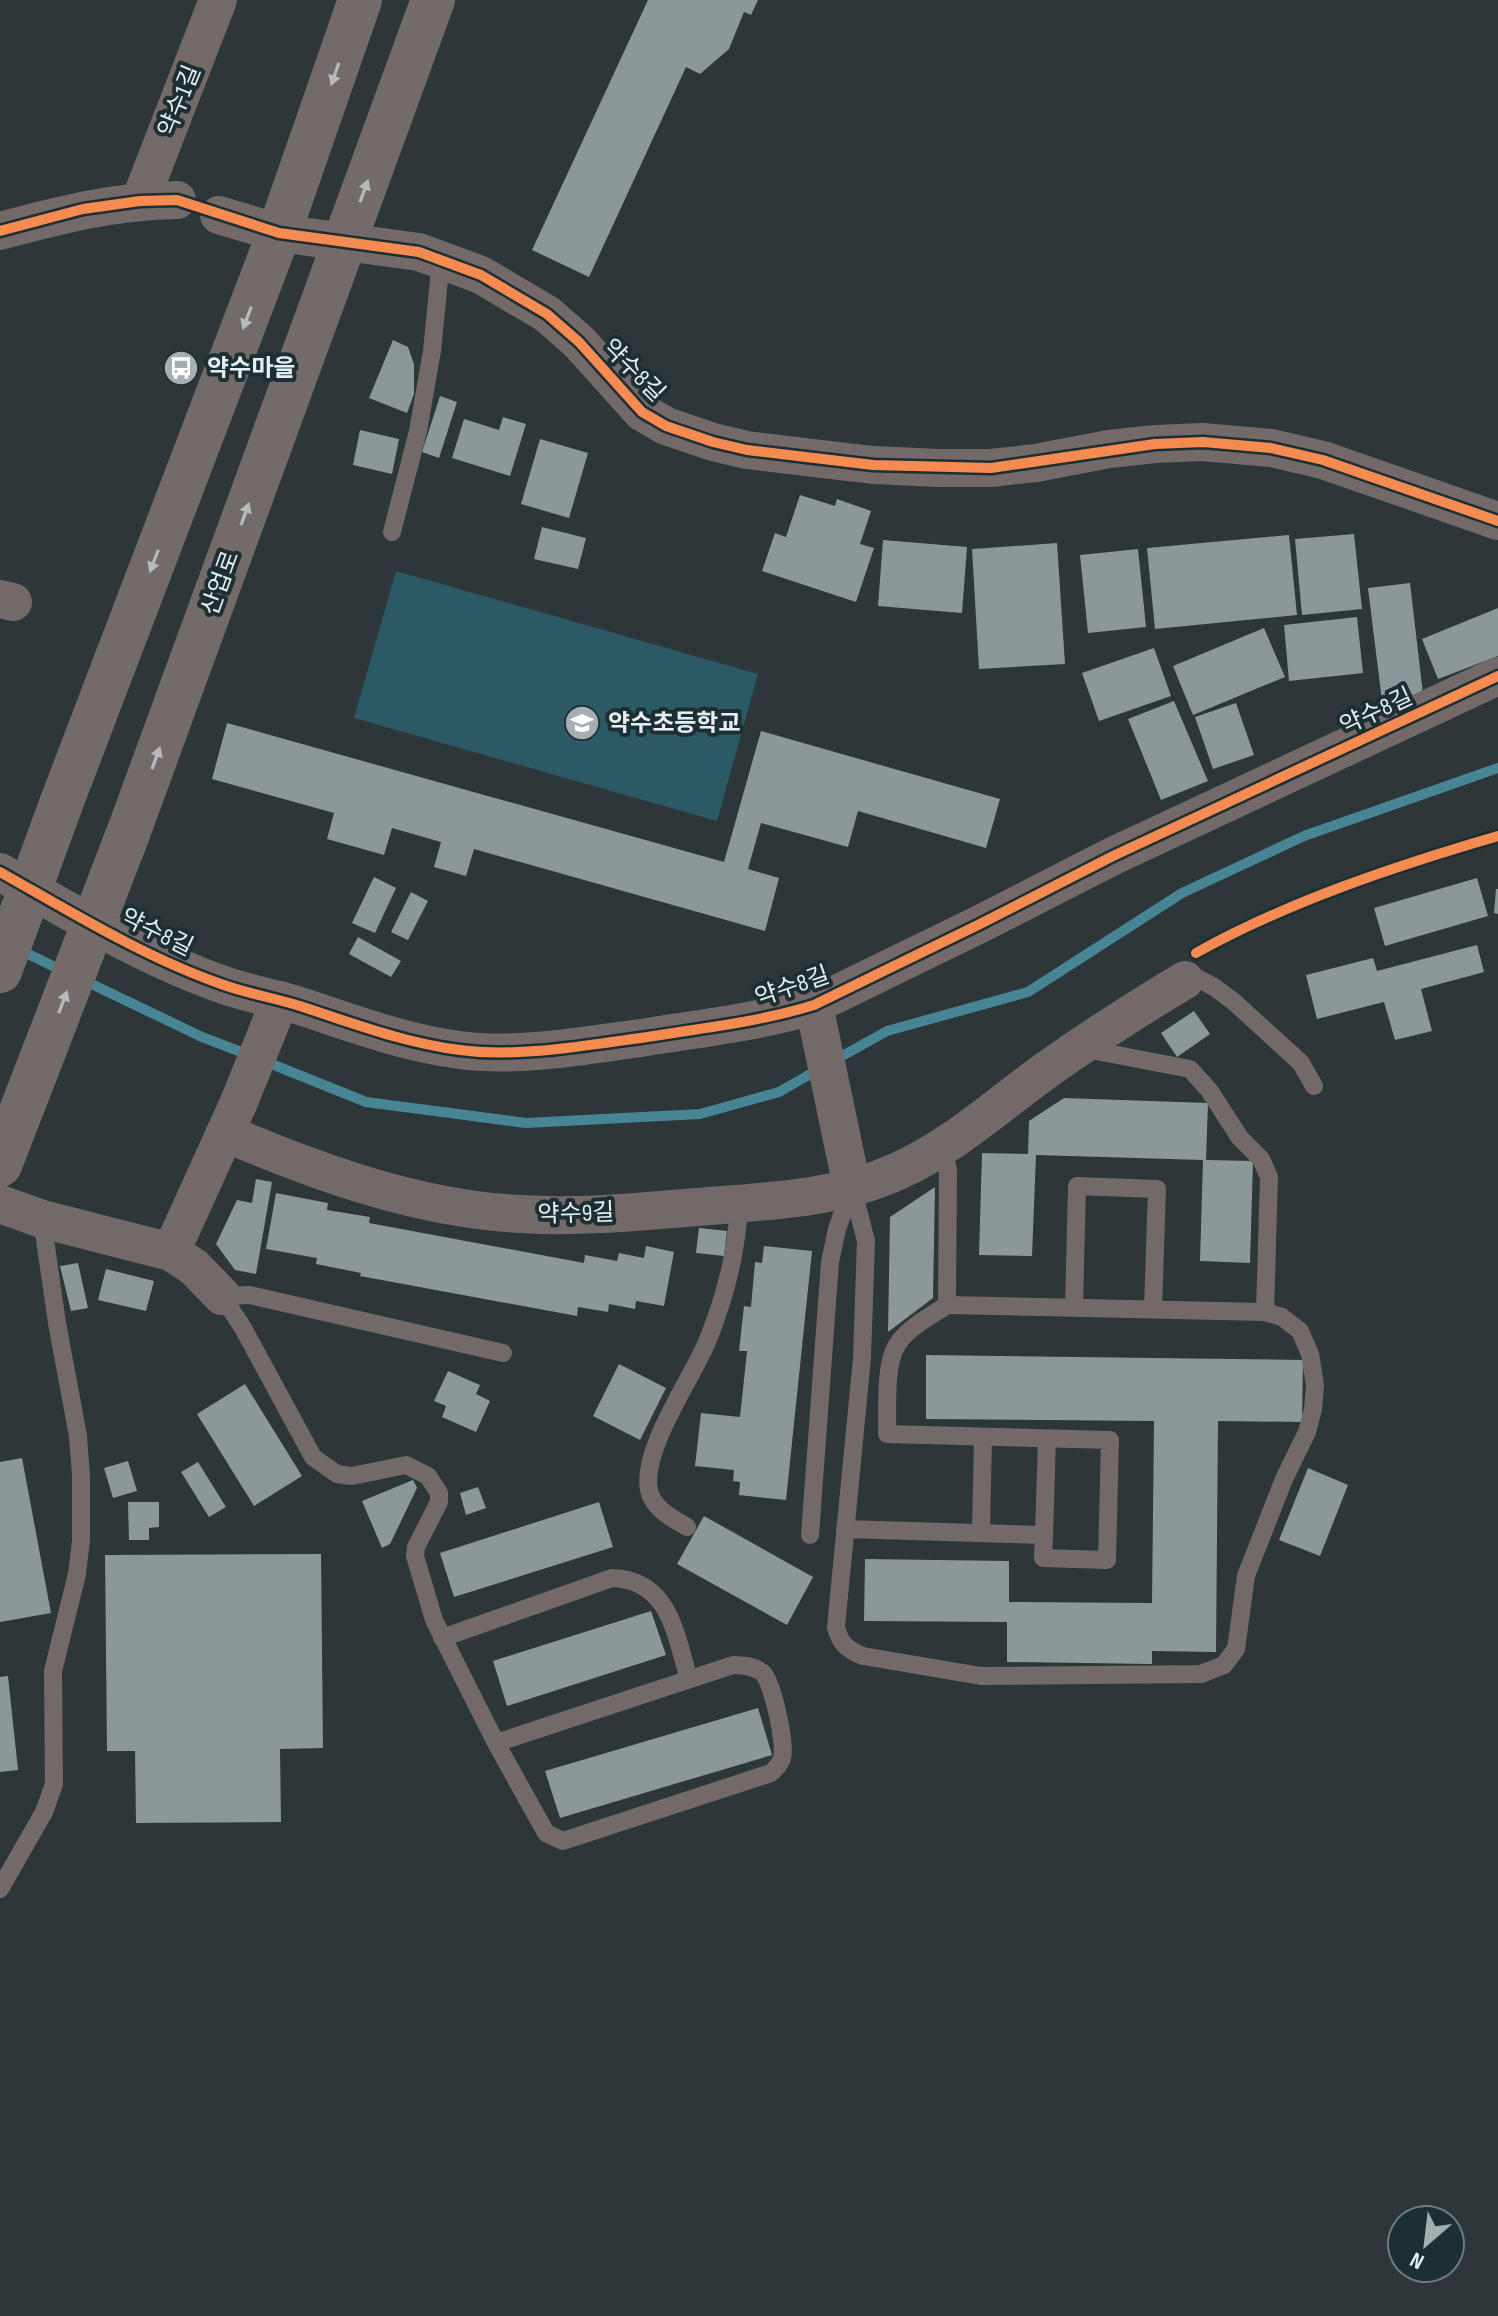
<svg xmlns="http://www.w3.org/2000/svg" width="1498" height="2316" font-family="'Sofia Sans Condensed','Noto Sans KR',sans-serif">
<rect width="100%" height="100%" fill="#2d3639"/>
<polygon fill="#2b5964" points="396,571 758,674 717,821 354,718"/>
<g fill="none" stroke-linecap="round" stroke-linejoin="round">
<g stroke="#478595" stroke-width="10">
<polyline points="20,950 63,971"/>
<polyline points="81,979 202,1037 249,1055"/>
<polyline points="835,1060 887,1031 1028,992 1182,893 1304,836 1498,768"/>
<polyline points="264,1061 366,1102 526,1123 700,1114 779,1092 821,1068"/>
</g>
</g>
<g fill="#8c979a">
<polygon points="648,0 758,0 751,15 744,12 729,49 700,74 686,67 589,277 532,250"/>
<polygon points="393,340 408,347 414,364 414,394 407,413 369,398"/>
<polygon points="440,396 457,402 439,458 422,452"/>
<polygon points="503,417 526,424 510,476 452,458 464,419 499,430"/>
<polygon points="360,430 399,439 392,474 353,465"/>
<polygon points="540,439 588,453 569,518 521,504"/>
<polygon points="800,495 835,506 837,499 871,511 860,544 874,548 856,602 762,571 775,533 786,537"/>
<polygon points="542,527 586,538 578,569 534,559"/>
<polygon points="1354,534 1362,609 1302,615 1295,539"/>
<polygon points="1289,535 1297,615 1155,629 1147,548"/>
<polygon points="883,540 967,547 962,613 878,606"/>
<polygon points="1057,543 1065,664 979,669 972,549"/>
<polygon points="1138,549 1146,627 1088,633 1080,555"/>
<polygon points="1410,583 1423,694 1383,709 1368,588"/>
<polygon points="1498,608 1498,656 1438,679 1422,639"/>
<polygon points="1357,617 1363,673 1289,681 1284,625"/>
<polygon points="1264,628 1285,677 1193,715 1173,666"/>
<polygon points="1154,648 1171,696 1099,721 1082,673"/>
<polygon points="1174,701 1208,781 1161,800 1128,719"/>
<polygon points="1236,703 1254,755 1213,769 1195,717"/>
<polygon points="227,723 724,862 761,731 1000,799 986,848 858,811 848,847 761,823 748,869 779,878 765,931 474,849 466,876 434,867 441,842 392,828 384,855 327,839 334,813 212,779"/>
<polygon points="374,877 396,888 375,933 352,923"/>
<polygon points="1477,878 1488,916 1385,946 1374,908"/>
<polygon points="1496,889 1498,889 1498,914 1494,913"/>
<polygon points="411,892 428,901 408,940 391,932"/>
<polygon points="358,937 401,961 391,977 349,954"/>
<polygon points="1477,945 1484,972 1421,989 1432,1031 1395,1040 1384,1002 1317,1019 1306,975 1373,958 1377,971"/>
<polygon points="1194,1011 1210,1034 1177,1057 1161,1033"/>
<polygon points="1064,1098 1208,1103 1206,1160 1253,1161 1250,1263 1200,1261 1203,1160 1036,1155 1032,1256 979,1255 982,1153 1028,1154 1029,1121"/>
<polygon points="256,1179 272,1182 256,1274 235,1270 216,1244 237,1200 252,1203"/>
<polygon points="935,1187 933,1298 888,1332 890,1217"/>
<polygon points="276,1193 328,1203 327,1210 370,1217 369,1223 584,1263 585,1255 617,1261 619,1253 644,1258 646,1246 674,1252 664,1306 636,1301 635,1309 609,1304 608,1312 578,1307 577,1316 360,1276 361,1273 316,1264 317,1258 266,1249"/>
<polygon points="699,1228 727,1231 724,1256 696,1253"/>
<polygon points="764,1246 812,1251 786,1500 739,1495 740,1482 733,1481 734,1470 695,1466 701,1413 740,1417 747,1351 739,1351 744,1306 751,1307 755,1262 762,1263"/>
<polygon points="78,1263 88,1308 71,1311 60,1266"/>
<polygon points="106,1269 154,1281 146,1311 98,1300"/>
<polygon points="926,1355 1303,1360 1302,1422 1218,1421 1216,1652 1152,1651 1152,1664 1007,1662 1007,1622 864,1621 865,1559 1009,1561 1009,1602 1152,1603 1154,1421 926,1419"/>
<polygon points="619,1364 666,1388 640,1440 593,1416"/>
<polygon points="448,1371 480,1385 476,1394 490,1401 476,1432 442,1417 446,1406 434,1401"/>
<polygon points="245,1384 302,1476 254,1506 197,1414"/>
<polygon points="22,1458 51,1613 0,1622 0,1462"/>
<polygon points="128,1461 137,1491 113,1498 104,1468"/>
<polygon points="198,1462 226,1507 209,1517 181,1472"/>
<polygon points="1308,1468 1348,1485 1320,1556 1279,1540"/>
<polygon points="413,1480 417,1488 390,1544 382,1548 362,1501"/>
<polygon points="478,1487 486,1508 466,1515 460,1493"/>
<polygon points="128,1502 159,1502 159,1527 149,1528 149,1540 129,1540"/>
<polygon points="599,1502 613,1547 454,1597 440,1553"/>
<polygon points="704,1516 813,1577 787,1625 677,1564"/>
<polygon points="321,1554 323,1748 280,1749 281,1822 136,1823 135,1751 107,1751 105,1555"/>
<polygon points="651,1611 666,1655 507,1706 493,1661"/>
<polygon points="8,1676 18,1770 0,1772 0,1677"/>
<polygon points="758,1708 772,1755 560,1818 545,1771"/>
</g>
<g fill="none" stroke-linecap="round" stroke-linejoin="round">
<g stroke="#726968" stroke-width="18">
<polyline points="392,532 418,431 432,351 441,259"/>
<polyline points="1185,980 1199,979 1214,987 1233,1001 1301,1063 1314,1086"/>
<polyline points="1081,1048 1190,1069 1209,1090 1240,1138 1261,1159 1269,1177 1265,1312"/>
<polyline points="942,1147 948,1169 947,1305"/>
<path d="M222 1296 243 1328 313 1457 337 1474 352 1476 406 1465 428 1476 439 1493V1502L416 1547 415 1556 434 1620 496 1743 546 1833 563 1841 771 1773C776 1768 780 1765 782 1758 786 1744 773 1684 763 1673 754 1666 744 1665 733 1665L496 1743"/>
<polyline points="222,1296 250,1295 503,1353"/>
<polyline points="1074,1307 1077,1186 1157,1189 1153,1309"/>
<path d="M687 1527C672 1518 653 1509 649 1490 641 1450 691 1380 707 1342 725 1298 737 1251 739 1204"/>
<path d="M845 1529 1044 1535 1043 1558 1107 1560 1110 1440 887 1434C888 1410 884 1365 897 1345 907 1328 931 1316 947 1305L1265 1312 1282 1317 1300 1331 1310 1354 1315 1385 1313 1409 1307 1432 1284 1479 1246 1576 1236 1649 1224 1665 1201 1674 981 1676 863 1656C848 1650 840 1644 836 1627L862 1358 866 1241 852 1187"/>
<polyline points="981,1533 983,1437"/>
<polyline points="810,1535 830,1262 837,1229 852,1187"/>
<polyline points="1044,1535 1047,1439"/>
<path d="M442 1638 612 1578C670 1580 675 1634 689 1679"/>
<polyline points="0,1889 44,1812 54,1784 53,1671 77,1574 81,1541 81,1476 78,1436 57,1323 42,1219"/>
</g>
<g stroke="#726968" stroke-width="38">
<polyline points="140,201 218,0"/>
<polyline points="219,215 279,233 419,252 481,275 547,314 579,342 642,412 666,426 713,442 747,450 873,465 939,468 991,468 1036,463 1109,449 1155,444 1203,442 1271,448 1323,460 1498,521"/>
<path d="M0 231C60 215 114 201 177 200"/>
<polyline points="0,599 13,602"/>
<path d="M0 872C71 912 144 957 221 984 248 994 276 998 303 1007 355 1024 405 1043 460 1050 519 1058 589 1045 647 1037 703 1028 759 1022 814 1005L980 924 1113 856 1498 676"/>
<polyline points="814,1005 852,1187"/>
<path d="M225 1133C320 1173 418 1209 521 1214 583 1218 647 1211 709 1206 772 1201 840 1198 898 1171 957 1145 1005 1098 1058 1062 1099 1033 1142 1006 1185 980"/>
<polyline points="0,1204 42,1219 171,1252 194,1267 222,1296"/>
<polyline points="171,1252 239,1102 280,1000"/>
</g>
<g stroke="#736a6a" stroke-width="44">
<polyline points="61,804 279,233 360,0"/>
<polyline points="129,831 433,0"/>
<polyline points="0,1165 35,1075"/>
</g>
<g stroke="#736a6a" stroke-width="44">
<polyline points="0,971 61,804"/>
<polyline points="35,1075 129,831"/>
</g>
<g stroke="#1e2f34" stroke-width="15">
<g id="cycleway">
<polyline points="0,231 83,209 140,201 177,200 279,233 419,252 481,275 547,314 579,342 642,412 666,426 713,442 747,450 873,465 991,468 1155,444 1203,442 1271,448 1323,460 1498,521"/>
<path d="M0 872C71 912 144 957 221 984 248 994 276 998 303 1007 355 1024 405 1043 460 1050 519 1058 589 1045 647 1037 703 1028 759 1022 814 1005L980 924 1113 856 1498 676"/>
<path d="M1196 953C1287 902 1398 865 1498 836"/>
</g>
</g>
<use href="#cycleway" stroke="#f68b52" stroke-width="10"/>
</g>
<defs><path id="oneway-solid" d="M-6-.8H1V-3.2L6.5 0L1 3.2V.8H-6Z" transform="scale(2)"/></defs>
<g fill="#b7babc">
<use href="#oneway-solid" transform="translate(335 74) rotate(109)"/>
<use href="#oneway-solid" transform="translate(364 191) rotate(-70)"/>
<use href="#oneway-solid" transform="translate(247 318) rotate(111)"/>
<use href="#oneway-solid" transform="translate(245 514) rotate(-70)"/>
<use href="#oneway-solid" transform="translate(154 561) rotate(111)"/>
<use href="#oneway-solid" transform="translate(156 758) rotate(-70)"/>
<use href="#oneway-solid" transform="translate(63 1002) rotate(-69)"/>
</g>
<defs>
<g id="bus-disc" transform="scale(1.8)"><circle r="9.5" fill="#a5aeb1" stroke="#1e2f34"/><path d="M-5-6H5V4H4V6H2V4H-2V6H-4V4H-5ZM-3.5-4V0h7V-4ZM-3.5 1.2v1.5H-2V1.2ZM2 1.2v1.5H3.5V1.2Z" fill="#fff"/></g>
<g id="school-disc" transform="scale(1.8)"><circle r="9.5" fill="#a5aeb1" stroke="#1e2f34"/><path d="M0-5L7-2L0 1L-7-2ZM-4 1L0 2.5L4 1V4Q0 6-4 4Z" fill="#fff"/></g>
</defs>
<g fill-rule="evenodd">
<use href="#bus-disc" x="181" y="368"/>
<use href="#school-disc" x="582" y="723"/>
</g>
<g text-anchor="middle" stroke-width="8" stroke-linejoin="round" paint-order="stroke">
<g font-size="24" fill="#e5eff2" stroke="#1e2f34">
<text transform="translate(179 101) rotate(-68)" y="8">약수1길</text>
<text transform="translate(634 370) rotate(45)" y="8">약수8길</text>
<text transform="translate(220 583) rotate(-70)" y="8">산업로</text>
<text transform="translate(1376 711) rotate(-25)" y="8">약수8길</text>
<text transform="translate(157 932) rotate(26)" y="8">약수8길</text>
<text transform="translate(792 986) rotate(-19)" y="8">약수8길</text>
<text transform="translate(576 1213) rotate(-2)" y="8">약수9길</text>
</g>
<g font-size="24" font-weight="bold" fill="#e5eff2" stroke="#1e2f34" text-anchor="start">
<text x="207" y="376">약수마을</text>
<text x="608" y="731">약수초등학교</text>
</g>
</g>
<g transform="translate(1426 2244) rotate(208)"><circle r="38" fill="#1e2f34" stroke="#6e7c80" stroke-width="2"/>
<path d="M0-6L14 30L0 20L-14 30Z" fill="#a5aeb1"/>
<text y="-12" font-size="22" font-weight="bold" text-anchor="middle" fill="#e5eff2">N</text>
</g>
</svg>
